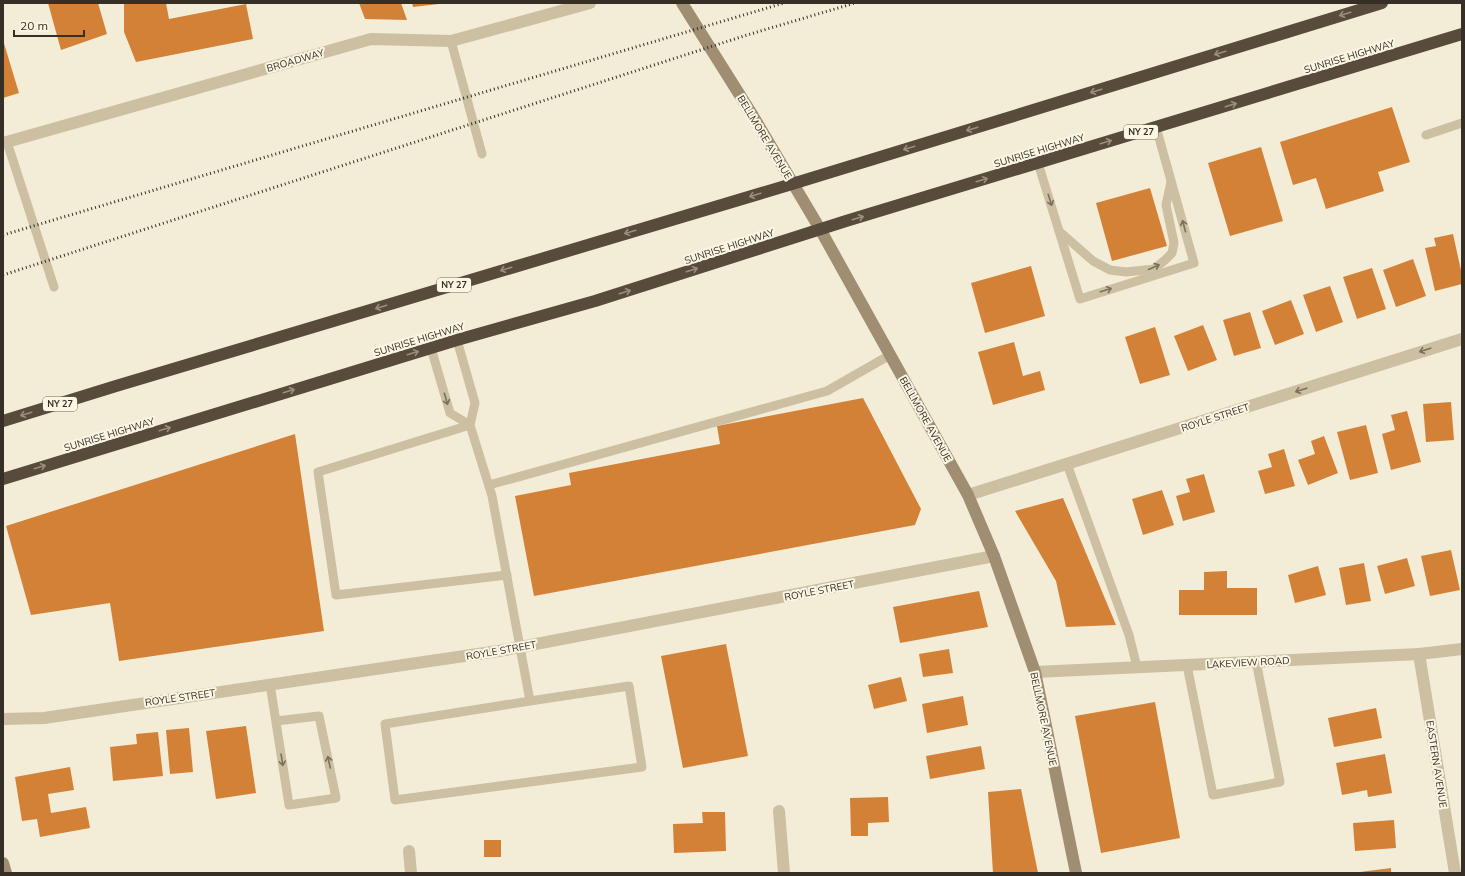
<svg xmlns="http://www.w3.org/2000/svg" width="1465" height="876" font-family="Mulish,sans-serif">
<rect width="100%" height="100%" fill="#f3edd7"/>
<g fill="#d28137">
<polygon points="48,3 98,3 107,34 61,50"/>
<polygon points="129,3 166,3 169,19 246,4 253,39 136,62 124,32 124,4"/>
<polygon points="359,3 401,3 407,20 365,19"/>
<polygon points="412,3 439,3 439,4 413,7"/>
<polygon points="3,40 19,93 3,98"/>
<polygon points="1392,107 1410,162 1378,172 1384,191 1326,209 1316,178 1293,185 1280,142"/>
<polygon points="1261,147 1283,221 1230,236 1208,163"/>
<polygon points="1150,188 1167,246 1112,261 1096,203"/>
<polygon points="1453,234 1462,275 1462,284 1435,291 1425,248 1436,246 1434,238"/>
<polygon points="1413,259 1426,296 1396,307 1383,270"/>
<polygon points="1031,266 1045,316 985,333 971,283"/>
<polygon points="1372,268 1386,309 1357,319 1343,277"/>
<polygon points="1330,286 1343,322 1316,332 1303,295"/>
<polygon points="1291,300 1304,334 1275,345 1262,311"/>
<polygon points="1250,312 1261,348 1234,356 1223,320"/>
<polygon points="1203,325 1217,360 1188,371 1174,336"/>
<polygon points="1155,327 1170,375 1140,384 1125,337"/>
<polygon points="1014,342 1023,376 1040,371 1045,390 993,405 978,352"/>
<polygon points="863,398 921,509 915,525 534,596 515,496 571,485 569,473 720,444 717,426"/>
<polygon points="1451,402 1454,440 1426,442 1423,404"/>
<polygon points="1407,411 1421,462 1391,470 1382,434 1395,430 1391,415"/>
<polygon points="1366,425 1378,473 1350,480 1337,432"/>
<polygon points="295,434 324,631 119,661 110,603 31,615 6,526"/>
<polygon points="1324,436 1338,473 1308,485 1298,460 1315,454 1311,441"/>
<polygon points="1284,449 1295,486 1265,494 1258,471 1272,467 1268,454"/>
<polygon points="1204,474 1215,512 1183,521 1176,496 1190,492 1186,479"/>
<polygon points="1162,490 1174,525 1143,535 1132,499"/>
<polygon points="1063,498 1116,625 1066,627 1056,581 1015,511"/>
<polygon points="1451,550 1460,590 1430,596 1421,556"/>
<polygon points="1407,558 1415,586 1385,594 1377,566"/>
<polygon points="1364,563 1371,601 1346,605 1339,568"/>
<polygon points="1318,566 1326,595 1295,603 1288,575"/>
<polygon points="1227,571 1227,588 1257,588 1257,615 1179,615 1179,590 1204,590 1204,572"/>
<polygon points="979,591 988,627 900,643 893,607"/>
<polygon points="726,644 748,756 683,768 661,656"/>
<polygon points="949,649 953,673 923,677 919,654"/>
<polygon points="901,677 907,701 874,709 868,685"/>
<polygon points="963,696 968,725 927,733 922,704"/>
<polygon points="1155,702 1180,838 1101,853 1075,716"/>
<polygon points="1376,708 1382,738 1334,747 1328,718"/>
<polygon points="246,726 256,793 216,799 206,731"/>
<polygon points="189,728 193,772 170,774 166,730"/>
<polygon points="158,732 163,776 113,781 110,747 137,744 136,734"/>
<polygon points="981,746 985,769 930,779 926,756"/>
<polygon points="1385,754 1392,793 1368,797 1367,790 1342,795 1336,763"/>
<polygon points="70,767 74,790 48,794 51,813 86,807 90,828 40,837 37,819 22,821 15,777"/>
<polygon points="1021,789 1038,873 993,873 988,792"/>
<polygon points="888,797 889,822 868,823 868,836 851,836 850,798"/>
<polygon points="702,812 725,812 726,851 674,853 673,824 703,823"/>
<polygon points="1394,820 1396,848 1355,851 1353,823"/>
<rect x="484" y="840" width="17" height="17"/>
<polygon points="1391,868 1391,873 1360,873 1360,872"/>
</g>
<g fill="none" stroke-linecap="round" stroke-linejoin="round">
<g stroke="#ccbfa2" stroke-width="9">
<polyline points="451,41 482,154"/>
<polyline points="1426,135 1462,123"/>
<polyline points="7,142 54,287"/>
<polyline points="1038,163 1080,299 1194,263 1156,127"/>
<polyline points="1059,231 1093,261 1110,270 1126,272 1154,269 1165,260 1172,253 1174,243 1166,205 1171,182"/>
<polyline points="457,340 475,403 470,425 492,496 530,701 629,686 642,767 395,800 385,724 530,701"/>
<polyline points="431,348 450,413 470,425"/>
<polyline points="470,425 318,472 336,595 507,575"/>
<polyline points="1067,464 1129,635 1137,667"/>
<polyline points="489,485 827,391 890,355"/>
<polyline points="1187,665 1213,795 1280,782 1256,661"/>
<polyline points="270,684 289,805 336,798 319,716 276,721"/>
</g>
<g stroke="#ccbfa2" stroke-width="12">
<polyline points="3,143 371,39 451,41 590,3"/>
<polyline points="968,495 1462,339"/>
<polyline points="1419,654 1455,873"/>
<polyline points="1035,672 1419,654 1462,649"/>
<polyline points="3,719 44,718 505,650 994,556"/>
<polyline points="779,811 784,873"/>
<polyline points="409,851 411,873"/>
</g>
<g stroke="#a08e73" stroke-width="12">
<polyline points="682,3 753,116 820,229 968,495 994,556 1035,672 1076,873"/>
<polyline points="3,863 6,873"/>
</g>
<g stroke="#584b3b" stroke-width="12">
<polyline points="3,421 116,386 792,184 1382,3"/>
<polyline points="3,479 457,340 595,301 846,221 1462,34"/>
</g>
<g stroke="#362f25" stroke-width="3" stroke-dasharray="1 3" stroke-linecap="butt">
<polyline points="3,235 784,3"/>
<polyline points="3,275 747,35 855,3"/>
</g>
</g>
<defs><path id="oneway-shaft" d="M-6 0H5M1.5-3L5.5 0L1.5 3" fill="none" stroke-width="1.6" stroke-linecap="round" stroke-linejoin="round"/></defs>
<g stroke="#998f7f">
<use href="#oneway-shaft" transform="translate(1345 14) rotate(163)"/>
<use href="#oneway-shaft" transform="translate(1220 53) rotate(163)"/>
<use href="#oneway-shaft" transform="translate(1096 91) rotate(163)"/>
<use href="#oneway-shaft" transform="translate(1231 105) rotate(-17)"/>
<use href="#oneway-shaft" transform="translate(972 129) rotate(163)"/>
<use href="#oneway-shaft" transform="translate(1106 142) rotate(-17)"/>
<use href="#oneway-shaft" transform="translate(909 148) rotate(163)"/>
<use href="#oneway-shaft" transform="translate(982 180) rotate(-17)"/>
<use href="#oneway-shaft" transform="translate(755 195) rotate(163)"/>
<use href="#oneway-shaft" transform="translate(858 218) rotate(-17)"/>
<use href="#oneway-shaft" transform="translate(630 232) rotate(163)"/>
<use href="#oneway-shaft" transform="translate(506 269) rotate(163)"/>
<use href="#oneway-shaft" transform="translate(692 270) rotate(-18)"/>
<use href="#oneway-shaft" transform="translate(625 292) rotate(-17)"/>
<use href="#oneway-shaft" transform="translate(381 307) rotate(163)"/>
<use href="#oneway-shaft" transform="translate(413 353) rotate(-17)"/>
<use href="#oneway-shaft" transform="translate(289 391) rotate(-17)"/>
<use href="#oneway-shaft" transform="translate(26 414) rotate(163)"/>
<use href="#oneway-shaft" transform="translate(165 429) rotate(-17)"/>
<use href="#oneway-shaft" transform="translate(40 467) rotate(-17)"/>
</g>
<g stroke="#7a705d">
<use href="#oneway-shaft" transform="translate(1050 200) rotate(72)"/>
<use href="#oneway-shaft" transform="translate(1184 226) rotate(-105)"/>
<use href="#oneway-shaft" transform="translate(1154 267) rotate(-24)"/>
<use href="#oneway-shaft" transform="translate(1106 290) rotate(-17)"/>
<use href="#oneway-shaft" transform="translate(1425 350) rotate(162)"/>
<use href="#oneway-shaft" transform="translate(1301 390) rotate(162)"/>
<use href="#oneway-shaft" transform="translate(446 399) rotate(74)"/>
<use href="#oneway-shaft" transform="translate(282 760) rotate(81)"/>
<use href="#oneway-shaft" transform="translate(329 762) rotate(-102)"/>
</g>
<g text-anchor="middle" stroke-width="4" stroke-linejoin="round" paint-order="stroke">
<g fill="#fbf6e4" stroke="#716b5e" stroke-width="1">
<rect x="1124" y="125" width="34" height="14" rx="3"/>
<rect x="437" y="278" width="34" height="14" rx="3"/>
<rect x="43" y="397" width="34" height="14" rx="3"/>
</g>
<g font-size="9" font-weight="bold" fill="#362f25">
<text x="1141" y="135">NY 27</text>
<text x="454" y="288">NY 27</text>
<text x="60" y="407">NY 27</text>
</g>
<g font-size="10" fill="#362f25" stroke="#fbf6e4">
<text transform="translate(1349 56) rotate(-17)" y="4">SUNRISE HIGHWAY</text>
<text transform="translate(295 60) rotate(-16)" y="4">BROADWAY</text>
<text transform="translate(765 137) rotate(59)" y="4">BELLMORE AVENUE</text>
<text transform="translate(1039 150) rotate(-17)" y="4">SUNRISE HIGHWAY</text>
<text transform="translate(729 246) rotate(-18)" y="4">SUNRISE HIGHWAY</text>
<text transform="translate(419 339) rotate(-17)" y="4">SUNRISE HIGHWAY</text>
<text transform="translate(1215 417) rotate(-18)" y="4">ROYLE STREET</text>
<text transform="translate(926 419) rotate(61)" y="4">BELLMORE AVENUE</text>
<text transform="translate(109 434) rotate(-17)" y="4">SUNRISE HIGHWAY</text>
<text transform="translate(819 590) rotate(-11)" y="4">ROYLE STREET</text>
<text transform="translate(501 650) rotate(-10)" y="4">ROYLE STREET</text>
<text transform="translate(1248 662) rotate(-3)" y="4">LAKEVIEW ROAD</text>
<text transform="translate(180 697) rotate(-8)" y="4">ROYLE STREET</text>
<text transform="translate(1044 719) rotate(78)" y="4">BELLMORE AVENUE</text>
<text transform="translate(1437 764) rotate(81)" y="4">EASTERN AVENUE</text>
</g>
</g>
<rect width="1465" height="876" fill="none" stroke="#362f25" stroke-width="8"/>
<path d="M14 30v6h70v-6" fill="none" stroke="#362f25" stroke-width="2"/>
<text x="20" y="30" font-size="12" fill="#362f25" stroke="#fbf6e4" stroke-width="3" paint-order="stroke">20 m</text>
</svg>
